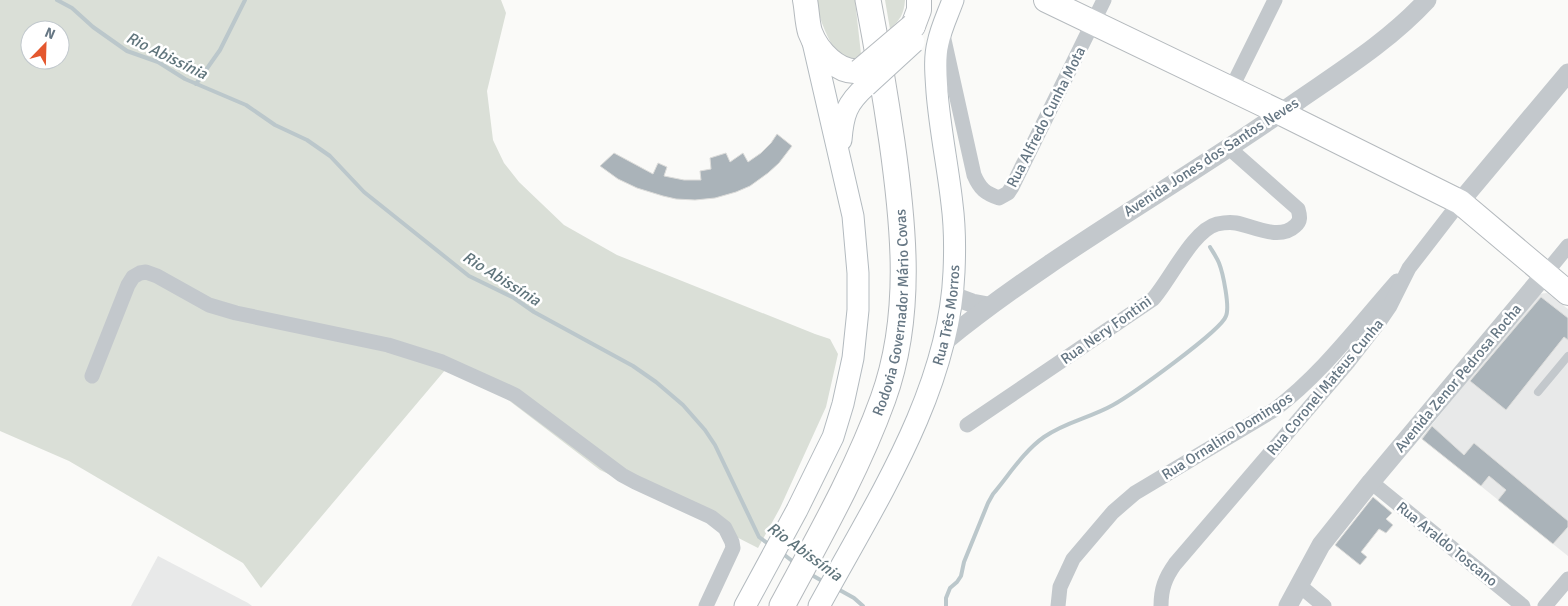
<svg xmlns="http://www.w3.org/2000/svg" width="1568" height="606" font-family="Signika,sans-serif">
<rect width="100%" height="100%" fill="#fafaf8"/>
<g fill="#e8e9e9">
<polygon points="1547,293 1568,309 1568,556 1421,438 1538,294"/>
<polygon points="158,556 248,603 252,606 131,606"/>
</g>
<g fill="#dadfd7" fill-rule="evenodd">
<path d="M0 0H501L506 13 487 91 493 140 504 163 519 182 564 225 617 255 815 334 830 339 838 354 826 407 780 508 758 548 666 501 600 470 503 396 446 369 261 588 243 563 69 461 0 431ZM30 30H60V60H30Z"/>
<path d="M815 0H855L861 54C856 58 850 62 843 58 830 50 818 14 815 0Z"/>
<path d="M885 0H905C904 14 900 20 890 29Z"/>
</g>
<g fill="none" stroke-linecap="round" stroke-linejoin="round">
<g stroke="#bbc7cb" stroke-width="4">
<polyline points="57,0 72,8 93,27 127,51 158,62 185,79 246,105 275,125 307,140 330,156 364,192 469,276 514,298 534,312 633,366 656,382 683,405 705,430 715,445 759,537 770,545"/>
<polyline points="196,84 220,50 245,0"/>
<polyline points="782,553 796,564"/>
<polyline points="810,574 824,582"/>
<polyline points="836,588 854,598 863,606"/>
<path d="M946 606V598L950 588 957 582 961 576 964 562 988 503 993 494C1009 475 1024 451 1044 437 1065 422 1090 418 1113 405 1131 395 1221 331 1226 316 1230 307 1223 273 1219 263 1217 258 1213 252 1210 247"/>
</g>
</g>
<g fill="#aab3b9" stroke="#dcdcda">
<polygon points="777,134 792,146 779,163 768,173 750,186 736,192 715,198 695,200 676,199 663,196 637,188 618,179 600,166 614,153 653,174 658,163 667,167 664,176 684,180 701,180 700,171 711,169 710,158 726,153 730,162 743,153 748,162 761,153 771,143"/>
<polygon points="1541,297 1568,318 1568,340 1564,337 1506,410 1470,381"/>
<polygon points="1432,426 1464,455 1474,443 1568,521 1568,527 1553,544 1498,500 1506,490 1489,476 1481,486 1422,439"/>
<polygon points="1373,497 1392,513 1386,519 1393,525 1386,533 1379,529 1361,552 1367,557 1360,565 1335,545"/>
</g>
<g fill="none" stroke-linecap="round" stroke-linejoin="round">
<g stroke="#b3babf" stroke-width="23">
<g id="secondary">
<path d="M841 140C843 114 847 103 866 86"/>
<polyline points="745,606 797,510 833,437 843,404 853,358 858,310 858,273 853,216 812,38"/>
<path id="s1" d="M819 606C875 503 949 392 954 272 955 250 955 227 952 204 948 167 940 130 937 92 936 76 934 58 938 43 941 28 948 14 953 0"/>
</g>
</g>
<g stroke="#b5babe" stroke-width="26">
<g id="primary">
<path d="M805 0C807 10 807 22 810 32 817 51 838 74 860 71"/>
<polyline points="1046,0 1281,113 1460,202 1568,293"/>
<polyline points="913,26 919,10 919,0"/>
</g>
</g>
<g stroke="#b4b9bd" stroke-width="27">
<g id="trunk">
<path id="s2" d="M782 606C818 539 857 471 883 399 913 316 904 227 892 142 885 94 877 47 868 0"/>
</g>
</g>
<polyline stroke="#c3c8cc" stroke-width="8" points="1538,392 1568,356"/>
<g stroke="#c3c8cc" stroke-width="15">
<path d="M943 35 974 175C980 189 985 193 999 198L1008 193 1012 187 1104 0"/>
<polyline points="1231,89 1275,0"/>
<polyline points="1545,274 1568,246"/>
<polyline points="92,376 128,285 133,277 140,273 146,272 157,276 209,305 236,313 388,345 442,362 515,395 622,475 635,482 711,517 725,528 732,542 733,548 706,606"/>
<path d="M967 425 1153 299C1170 280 1193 230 1217 224 1222 223 1230 222 1236 223 1253 226 1279 241 1295 226 1301 221 1300 216 1298 209L1229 148"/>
<polyline points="1371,482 1523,606"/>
<polyline points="1299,585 1324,606"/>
<path d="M1058 606 1060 587 1073 559 1113 512 1135 493 1274 410C1321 375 1358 325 1397 281"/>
<path d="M1161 606C1161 589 1165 578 1175 564L1349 361 1377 325 1390 306 1409 268 1460 202"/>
<polyline points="1545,606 1568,579"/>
</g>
<g stroke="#c3c8cc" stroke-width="19">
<polyline points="1460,202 1568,73"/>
<polyline points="953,296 972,303 988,306"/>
<path d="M945 341C1056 251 1182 183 1299 100 1344 69 1390 40 1427 0"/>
<polyline points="1288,606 1321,545 1371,482 1545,274"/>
</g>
<use href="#secondary" stroke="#fff" stroke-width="21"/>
<use href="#primary" stroke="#fff" stroke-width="24"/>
<use href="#trunk" stroke="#fff" stroke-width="25"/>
<g stroke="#b3babf" stroke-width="23" stroke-linecap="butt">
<polyline id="secondary-bridge" points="866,86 914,42"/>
</g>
<g stroke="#b5babe" stroke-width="26" stroke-linecap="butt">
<polyline id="primary-bridge" points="860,71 913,26"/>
</g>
<use href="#secondary-bridge" stroke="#fff" stroke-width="21"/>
<use href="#primary-bridge" stroke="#fff" stroke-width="24"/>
</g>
<g text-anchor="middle" stroke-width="5" stroke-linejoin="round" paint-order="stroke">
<g font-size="15" fill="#657683" stroke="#fff">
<text transform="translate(1046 117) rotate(-63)" y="5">Rua Alfredo Cunha Mota</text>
<text transform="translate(1211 157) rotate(-33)" y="5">Avenida Jones dos Santos Neves</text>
<text dy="5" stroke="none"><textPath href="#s2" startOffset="318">Rodovia Governador Mário Covas</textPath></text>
<text dy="5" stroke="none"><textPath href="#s1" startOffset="320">Rua Três Morros</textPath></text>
<text transform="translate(1106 330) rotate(-35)" y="5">Rua Nery Fontini</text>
<text transform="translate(1458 378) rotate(-50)" y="5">Avenida Zenor Pedrosa Rocha</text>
<text transform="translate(1325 387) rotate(-50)" y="5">Rua Coronel Mateus Cunha</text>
<text transform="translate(1227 436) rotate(-32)" y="5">Rua Ornalino Domingos</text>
<text transform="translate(1447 544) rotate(39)" y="5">Rua Araldo Toscano</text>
</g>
<g font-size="16" font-style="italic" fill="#60757c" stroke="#fff">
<text transform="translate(167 55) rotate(26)" y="6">Rio Abissínia</text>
<text transform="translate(502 278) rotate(32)" y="6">Rio Abissínia</text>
<text transform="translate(805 551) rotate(36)" y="6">Rio Abissínia</text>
</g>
</g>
<g transform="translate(45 45) rotate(23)"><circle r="24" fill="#ffffff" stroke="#c1c8cd"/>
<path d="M0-4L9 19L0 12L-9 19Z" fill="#e4572e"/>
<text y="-8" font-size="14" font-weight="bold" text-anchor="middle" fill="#657683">N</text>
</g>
</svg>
